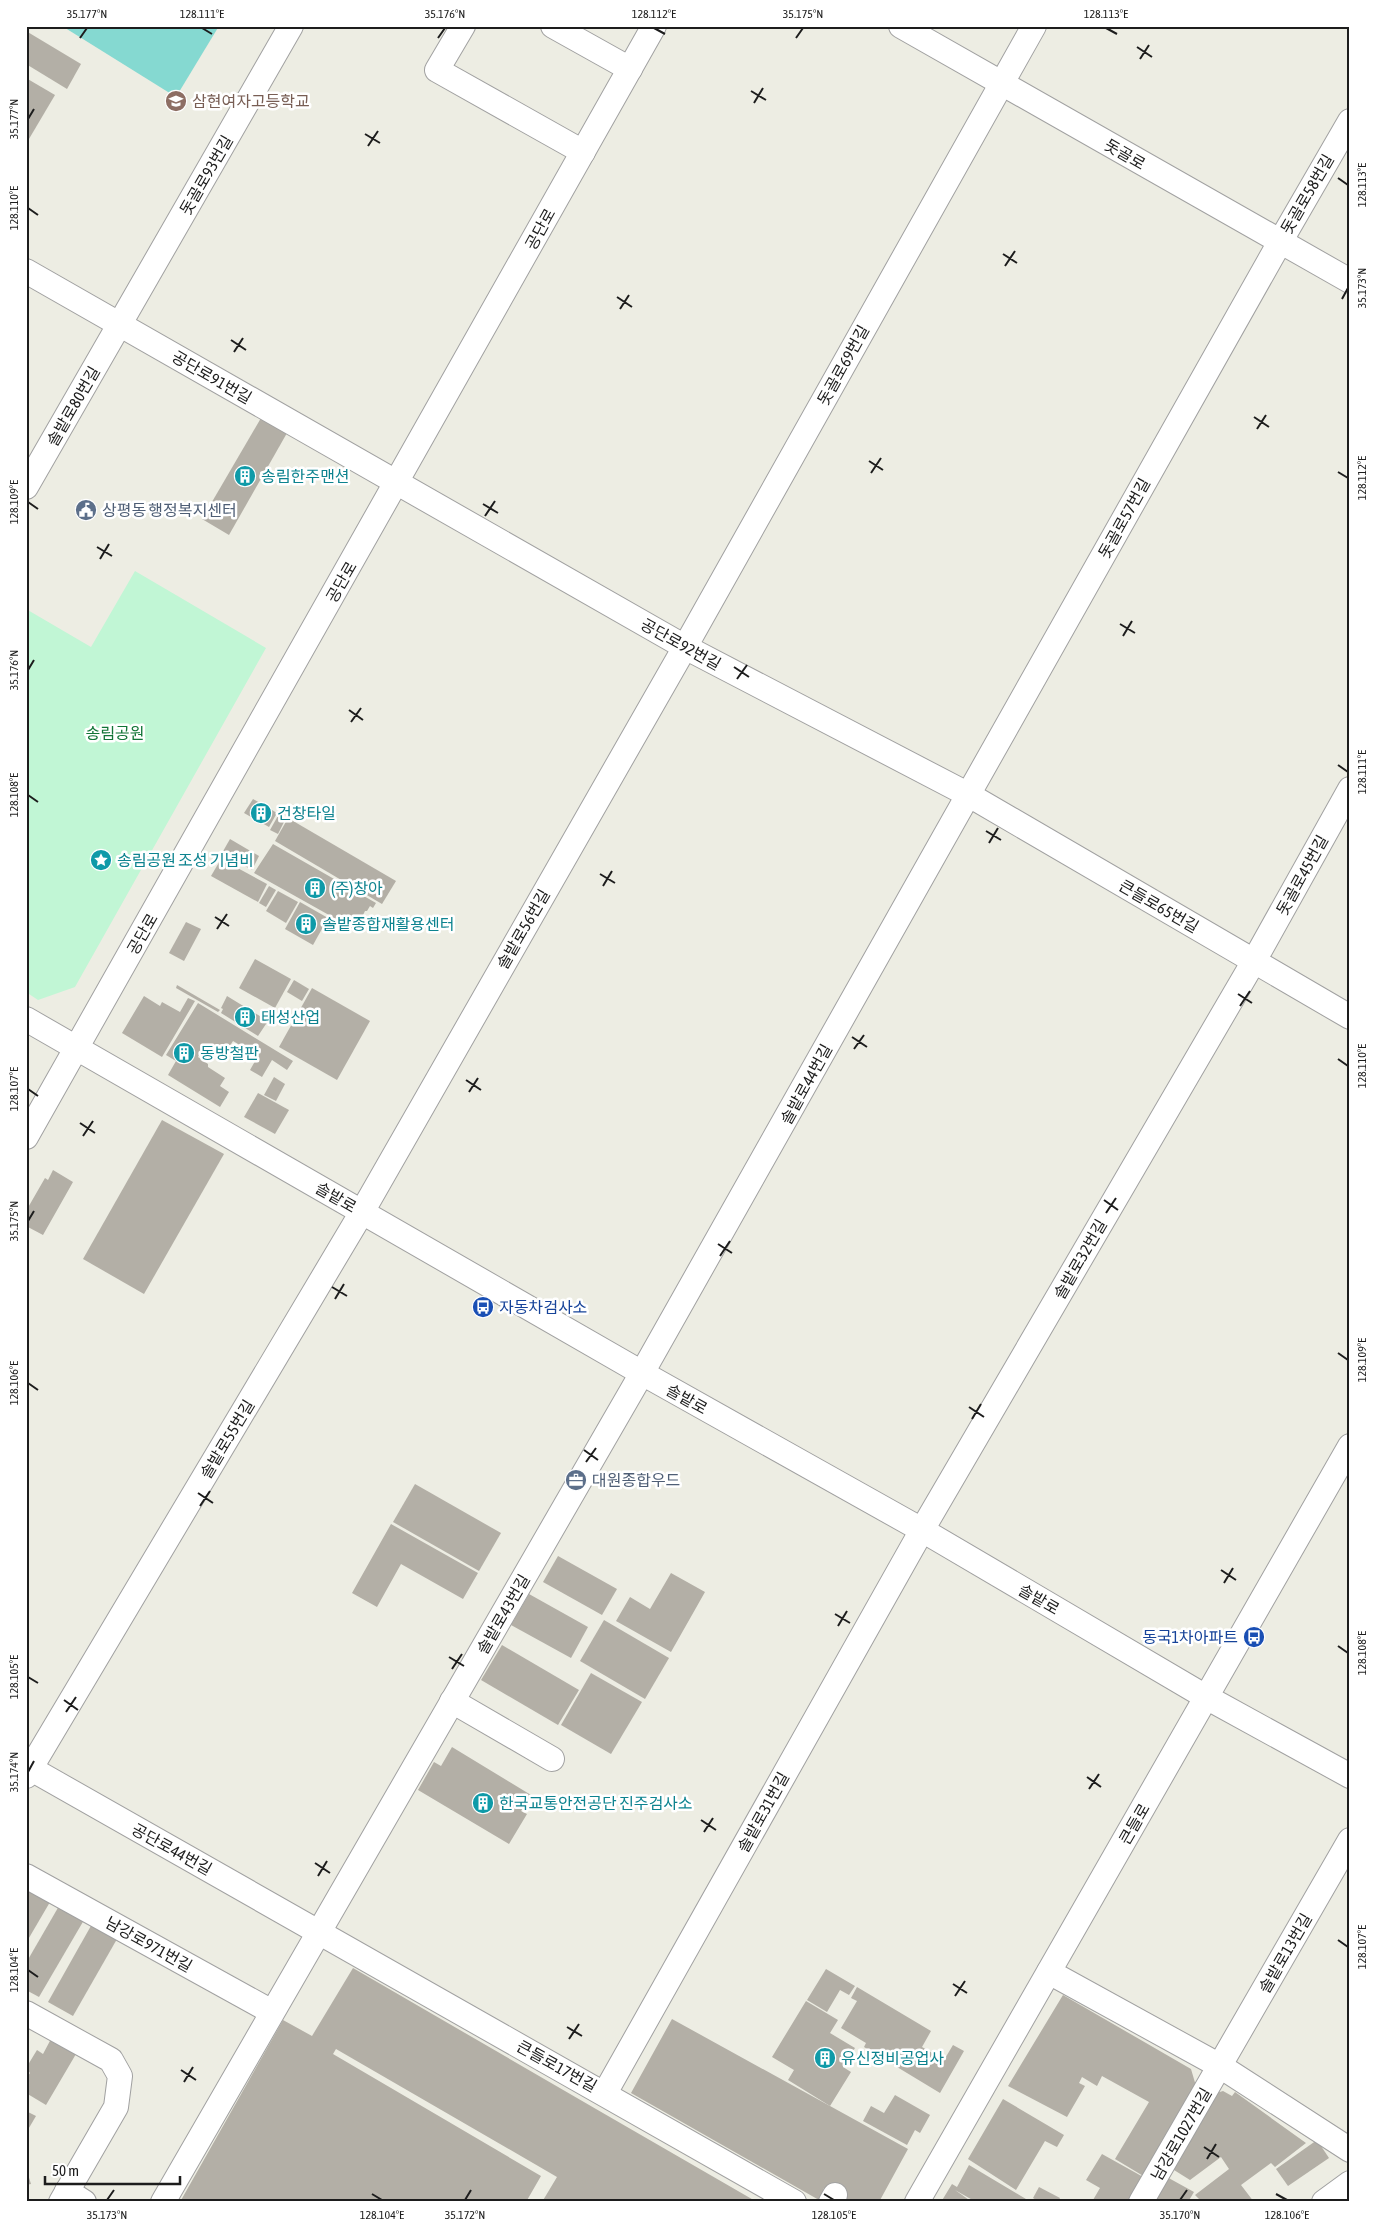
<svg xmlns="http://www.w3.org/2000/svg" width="1376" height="2228" font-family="'Asap Condensed','Noto Sans KR',sans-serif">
<rect width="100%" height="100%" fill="#edede3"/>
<polygon fill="#c1f6d5" points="135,571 266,648 75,987 38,1000 26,992 26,609 91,647"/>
<polygon fill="#85d9d1" points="62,26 219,26 176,97"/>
<g fill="#b3afa6">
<polygon points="26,31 81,64 67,89 26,64"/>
<polygon points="26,78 55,95 26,144"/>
<polygon points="261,418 287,433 229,535 202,519"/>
<polygon points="253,799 277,813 269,827 244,813"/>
<polygon points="279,814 286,818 278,834 270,830"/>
<polygon points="288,818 396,881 382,904 275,841"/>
<polygon points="230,839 259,856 252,870 222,853"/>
<polygon points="273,844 376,903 373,908 370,906 367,911 365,911 362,917 368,920 361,933 254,873"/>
<polygon points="221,859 267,884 258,902 211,876"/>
<polygon points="269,886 276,890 266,907 259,903"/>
<polygon points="278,891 298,902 286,923 266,911"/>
<polygon points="300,902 328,918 313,945 285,929"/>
<polygon points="186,922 201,929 184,961 169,953"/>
<polygon points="255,959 291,979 275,1008 239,988"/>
<polygon points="294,980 309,989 302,1001 287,992"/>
<polygon points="177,985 220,1010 218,1012 176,988"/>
<polygon points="312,988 370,1021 337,1080 279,1047"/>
<polygon points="144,996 160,1006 162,1002 180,1012 188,998 195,1001 162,1057 122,1033"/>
<polygon points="227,996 268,1021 258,1036 221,1013 223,1009 221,1008"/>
<polygon points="198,1003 293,1061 287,1070 272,1060 262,1077 250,1070 258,1056 233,1041 223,1057 204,1046 198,1057 208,1064 208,1067 225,1078 220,1086 229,1092 220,1107 168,1075 176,1061 166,1055"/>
<polygon points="274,1077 285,1084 276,1101 264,1095"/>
<polygon points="258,1093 289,1110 275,1134 244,1117"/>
<polygon points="162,1120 224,1154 144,1294 83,1259"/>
<polygon points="53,1170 73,1182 43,1235 26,1226 26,1218 29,1213 26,1211 45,1178 48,1180"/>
<polygon points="415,1484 501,1533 479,1571 393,1522"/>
<polygon points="391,1524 478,1573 463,1599 401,1564 377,1607 352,1593"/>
<polygon points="558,1556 617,1589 602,1615 543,1582"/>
<polygon points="671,1573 705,1592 671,1652 616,1621 630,1597 650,1609"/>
<polygon points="529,1594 588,1627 571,1658 511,1625"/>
<polygon points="604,1620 669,1658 645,1699 580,1661"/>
<polygon points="502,1645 579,1690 558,1725 481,1680"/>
<polygon points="591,1673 642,1702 611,1754 561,1725"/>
<polygon points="452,1747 531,1795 521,1811 527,1814 509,1844 418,1790 434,1762 441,1766"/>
<polygon points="26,1888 50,1902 26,1943"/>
<polygon points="59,1906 84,1920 39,1997 26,1990 26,1963"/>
<polygon points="92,1924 117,1939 73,2016 48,2002"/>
<polygon points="353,1968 596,2109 757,2202 542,2202 557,2177 336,2049 333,2054 541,2176 526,2202 180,2202 283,2020 312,2036"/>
<polygon points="826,1969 855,1986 849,1995 840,1990 827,2012 807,2000"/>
<polygon points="857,1987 931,2031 922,2047 944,2060 953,2045 964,2051 940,2093 864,2047 866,2043 841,2028 857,2001 851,1998"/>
<polygon points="1063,1995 1191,2069 1196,2086 1145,2177 1115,2159 1149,2102 1102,2076 1097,2086 1082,2077 1079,2083 1085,2086 1067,2117 1008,2086"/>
<polygon points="806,2001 838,2020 830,2033 855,2048 843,2067 851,2072 830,2106 788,2080 794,2070 772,2057"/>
<polygon points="672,2019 908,2149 879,2202 847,2202 824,2188 819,2200 631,2093"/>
<polygon points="51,2039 76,2054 46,2105 26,2093 26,2079 30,2073 26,2068 37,2050 43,2054"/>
<polygon points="1223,2091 1232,2096 1235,2092 1306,2143 1275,2167 1271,2163 1241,2185 1254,2202 1195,2202 1199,2199 1195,2195 1229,2169 1221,2157 1190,2180 1166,2165 1213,2094"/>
<polygon points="895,2095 930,2115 920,2133 915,2130 907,2145 863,2121 871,2106 884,2113"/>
<polygon points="1003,2099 1064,2135 1057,2147 1045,2141 1016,2190 968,2159"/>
<polygon points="26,2111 36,2116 26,2133"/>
<polygon points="1317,2140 1329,2158 1288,2186 1276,2169"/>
<polygon points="1102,2154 1145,2178 1131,2202 1096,2202 1093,2200 1100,2188 1086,2180"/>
<polygon points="969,2165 1031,2202 976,2202 955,2190 972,2202 941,2202 952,2184 957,2187"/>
<polygon points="26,2168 31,2184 26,2185"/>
<polygon points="1165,2176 1194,2192 1188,2202 1150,2202"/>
<polygon points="1039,2187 1060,2198 1058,2202 1039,2202 1033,2198"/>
</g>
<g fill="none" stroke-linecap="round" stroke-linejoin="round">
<g stroke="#a1a1a1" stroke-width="26">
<g id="minor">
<polyline points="463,26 437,70 583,152"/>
<polyline points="553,26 630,69"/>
<polyline points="901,26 1350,281"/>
<polyline points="26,271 685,647 969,795 1350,1017"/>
<polyline points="26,487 291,26"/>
<polyline points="26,1019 642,1373 922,1530 1206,1697 1350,1776"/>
<polyline points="26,1137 654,26"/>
<polyline points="452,1701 552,1759"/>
<polyline points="26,1766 794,2202"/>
<polyline points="26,1776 362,1212 685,647 1034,26"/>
<polyline points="26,1876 272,2012"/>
<polyline points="1049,1972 1220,2066 1350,2150"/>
<polyline points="26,2013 111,2060 120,2076 116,2107 61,2202"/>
<polyline points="605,2093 922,1530 1254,961 1350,789"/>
<polyline points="67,2191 84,2202"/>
<polyline points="163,2202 642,1373 1280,242 1350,121"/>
<polyline points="831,2202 835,2195"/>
<polyline points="917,2202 1350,1446"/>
<polyline points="1141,2202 1350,1840"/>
<polyline points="1324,2202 1350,2183"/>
</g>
</g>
<use href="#minor" stroke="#fff" stroke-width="24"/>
</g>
<path fill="none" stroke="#1d1d1d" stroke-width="2" d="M202 28 212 34M654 28 665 34M1106 28 1117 34M80 38 87 28M438 38 445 28M796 38 803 28M1137 47 1152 57M1140 59 1149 45M751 91 766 100M754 103 763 88M28 119 34 109M365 134 380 143M368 146 378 131M1338 178 1348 185M28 208 38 215M1003 254 1017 263M1005 266 1015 251M617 297 632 307M1342 299 1348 288M620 309 629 295M231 340 246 350M234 352 243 338M1254 417 1269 427M1257 429 1266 415M869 461 883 470M1338 472 1348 478M871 473 881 458M28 502 38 509M483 504 498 513M485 516 495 501M97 547 112 556M100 559 109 544M1120 624 1135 633M1123 636 1132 621M734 667 749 677M28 670 34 660M737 679 747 665M349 710 363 720M351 722 361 708M1338 765 1348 772M28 795 38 802M986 831 1001 840M989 843 998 828M600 874 615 883M603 886 612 871M215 917 229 926M217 929 227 914M1238 994 1252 1003M1240 1006 1250 991M852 1037 867 1047M854 1049 864 1035M1338 1059 1348 1066M466 1080 481 1090M28 1089 38 1096M469 1092 478 1078M80 1123 95 1133M83 1136 93 1121M1104 1200 1118 1210M1106 1213 1116 1198M28 1221 34 1211M718 1244 732 1253M720 1256 730 1241M332 1287 347 1296M335 1299 344 1284M1338 1353 1348 1360M28 1383 38 1390M969 1407 984 1417M972 1419 981 1404M584 1450 598 1460M586 1462 596 1448M198 1493 213 1503M200 1506 210 1491M1221 1570 1236 1580M1224 1583 1233 1568M835 1614 850 1623M838 1626 847 1611M1338 1646 1348 1653M449 1657 464 1666M452 1669 462 1654M28 1677 38 1683M64 1700 78 1710M66 1712 76 1697M28 1772 34 1761M1087 1777 1101 1787M1089 1789 1099 1774M701 1820 716 1830M704 1832 713 1818M315 1863 330 1873M318 1876 327 1861M1338 1940 1348 1947M28 1970 38 1977M953 1984 967 1993M955 1996 965 1981M567 2027 582 2036M569 2039 579 2024M181 2070 196 2080M184 2082 193 2067M1204 2147 1219 2157M1207 2159 1216 2144M372 2194 382 2200M824 2194 834 2200M1276 2194 1287 2200M107 2200 114 2190M465 2200 471 2190M1180 2200 1187 2190"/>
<defs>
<g id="school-disc" transform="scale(1.125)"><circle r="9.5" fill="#8d6e63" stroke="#fff"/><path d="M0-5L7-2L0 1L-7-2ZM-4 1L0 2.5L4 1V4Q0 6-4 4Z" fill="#fff"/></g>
<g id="building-disc" transform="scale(1.125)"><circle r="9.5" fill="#0f9aa8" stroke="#fff"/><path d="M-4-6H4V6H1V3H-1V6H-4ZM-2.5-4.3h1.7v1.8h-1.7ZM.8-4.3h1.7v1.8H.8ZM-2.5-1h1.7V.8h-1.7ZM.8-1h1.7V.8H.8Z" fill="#fff"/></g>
<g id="civic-disc" transform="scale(1.125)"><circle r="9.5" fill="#5c6f8a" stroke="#fff"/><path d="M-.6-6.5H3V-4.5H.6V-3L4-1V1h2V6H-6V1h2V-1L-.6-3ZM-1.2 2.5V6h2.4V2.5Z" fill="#fff"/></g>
<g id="sight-disc" transform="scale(1.125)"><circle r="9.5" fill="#0f9aa8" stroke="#fff"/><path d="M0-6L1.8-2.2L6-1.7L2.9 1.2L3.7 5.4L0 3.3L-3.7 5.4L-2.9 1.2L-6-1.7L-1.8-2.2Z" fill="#fff"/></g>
<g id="bus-disc" transform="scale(1.125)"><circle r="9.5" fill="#1a4fb4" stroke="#fff"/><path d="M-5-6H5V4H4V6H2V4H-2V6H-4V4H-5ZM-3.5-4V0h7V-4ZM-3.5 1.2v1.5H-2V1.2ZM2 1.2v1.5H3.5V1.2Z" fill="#fff"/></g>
<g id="office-disc" transform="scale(1.125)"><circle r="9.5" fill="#5c6f8a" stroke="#fff"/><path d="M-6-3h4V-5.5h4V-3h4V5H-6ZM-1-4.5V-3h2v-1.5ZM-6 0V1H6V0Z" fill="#fff"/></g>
</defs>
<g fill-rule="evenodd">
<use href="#school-disc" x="176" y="101"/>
<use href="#building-disc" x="245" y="476"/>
<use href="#civic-disc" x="86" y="510"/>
<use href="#building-disc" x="261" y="813"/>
<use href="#sight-disc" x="101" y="860"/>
<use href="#building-disc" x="315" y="888"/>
<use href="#building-disc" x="306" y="924"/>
<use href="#building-disc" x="245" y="1017"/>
<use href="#building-disc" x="184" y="1053"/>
<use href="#bus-disc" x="483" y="1307"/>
<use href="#office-disc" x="576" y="1480"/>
<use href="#bus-disc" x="1254" y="1637"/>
<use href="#building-disc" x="483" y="1803"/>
<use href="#building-disc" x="825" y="2058"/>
</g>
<g text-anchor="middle" stroke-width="5" stroke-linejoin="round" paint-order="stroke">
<g font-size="16" fill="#785e54" stroke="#fff" text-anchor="start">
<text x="192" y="107">삼현여자고등학교</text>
</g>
<g font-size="16" fill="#1d1d1d" stroke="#fff">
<text transform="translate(1125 154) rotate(30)" y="6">돗골로</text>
<text transform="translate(206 175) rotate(-60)" y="6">돗골로93번길</text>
<text transform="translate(1307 194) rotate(-60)" y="6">돗골로58번길</text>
<text transform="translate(540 229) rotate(-61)" y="6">공단로</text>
<text transform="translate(843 365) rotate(-61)" y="6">돗골로69번길</text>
<text transform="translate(212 377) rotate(30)" y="6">공단로91번길</text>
<text transform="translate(73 406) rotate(-60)" y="6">솔밭로80번길</text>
<text transform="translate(1124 518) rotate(-61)" y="6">돗골로57번길</text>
<text transform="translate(341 582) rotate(-60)" y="6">공단로</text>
<text transform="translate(681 644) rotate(29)" y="6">공단로92번길</text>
<text transform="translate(1302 875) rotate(-61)" y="6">돗골로45번길</text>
<text transform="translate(1159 906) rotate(30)" y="6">큰들로65번길</text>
<text transform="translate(523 929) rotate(-60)" y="6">솔밭로56번길</text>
<text transform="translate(142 934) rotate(-60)" y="6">공단로</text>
<text transform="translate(806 1084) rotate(-61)" y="6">솔밭로44번길</text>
<text transform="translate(336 1197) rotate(30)" y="6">솔밭로</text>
<text transform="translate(1080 1259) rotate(-60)" y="6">솔밭로32번길</text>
<text transform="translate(687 1399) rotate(29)" y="6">솔밭로</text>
<text transform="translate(227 1439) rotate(-59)" y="6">솔밭로55번길</text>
<text transform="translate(1039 1599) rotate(30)" y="6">솔밭로</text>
<text transform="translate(503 1614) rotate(-60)" y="6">솔밭로43번길</text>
<text transform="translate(763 1812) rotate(-61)" y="6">솔밭로31번길</text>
<text transform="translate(1134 1824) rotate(-60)" y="6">큰들로</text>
<text transform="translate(172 1849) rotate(29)" y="6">공단로44번길</text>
<text transform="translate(149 1944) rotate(29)" y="6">남강로971번길</text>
<text transform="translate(1285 1953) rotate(-60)" y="6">솔밭로13번길</text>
<text transform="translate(557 2066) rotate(29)" y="6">큰들로17번길</text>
<text transform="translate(1181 2134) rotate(-60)" y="6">남강로1027번길</text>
</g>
<g font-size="16" fill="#0d838f" stroke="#fff" text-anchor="start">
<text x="261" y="482">송림한주맨션</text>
<text x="277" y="819">건창타일</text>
<text x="117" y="866">송림공원 조성 기념비</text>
<text x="331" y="894">(주)창아</text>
<text x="322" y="930">솔밭종합재활용센터</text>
<text x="261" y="1023">태성산업</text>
<text x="200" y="1059">동방철판</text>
<text x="499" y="1809">한국교통안전공단 진주검사소</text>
<text x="841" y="2064">유신정비공업사</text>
</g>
<g font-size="16" fill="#4e5e75" stroke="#fff" text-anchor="start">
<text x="102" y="516">상평동 행정복지센터</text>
<text x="592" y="1486">대원종합우드</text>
</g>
<g font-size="16" fill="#117436" stroke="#fff">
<text x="115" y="739">송림공원</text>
</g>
<g font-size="16" fill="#164399" stroke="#fff" text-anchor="start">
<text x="499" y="1313">자동차검사소</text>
<text x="1238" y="1643" text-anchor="end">동국1차아파트</text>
</g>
</g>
<rect width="1376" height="2228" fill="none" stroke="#ffffff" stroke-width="55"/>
<path d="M45 2176v8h135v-8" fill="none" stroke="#1d1d1d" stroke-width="2.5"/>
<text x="52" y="2176" font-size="15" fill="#1d1d1d" stroke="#ffffff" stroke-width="4" paint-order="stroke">50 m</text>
<rect x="28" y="28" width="1320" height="2172" fill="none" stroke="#1d1d1d" stroke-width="2"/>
<g font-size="12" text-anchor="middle" fill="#1d1d1d">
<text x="87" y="18">35.177°N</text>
<text x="202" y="18">128.111°E</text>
<text x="445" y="18">35.176°N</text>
<text x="654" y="18">128.112°E</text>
<text x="803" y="18">35.175°N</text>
<text x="1106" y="18">128.113°E</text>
<text transform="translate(14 119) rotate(-90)" y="4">35.177°N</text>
<text transform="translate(1362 185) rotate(-90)" y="4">128.113°E</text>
<text transform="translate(14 208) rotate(-90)" y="4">128.110°E</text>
<text transform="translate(1362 288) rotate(-90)" y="4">35.173°N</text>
<text transform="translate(1362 478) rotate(-90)" y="4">128.112°E</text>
<text transform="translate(14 502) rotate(-90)" y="4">128.109°E</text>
<text transform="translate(14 670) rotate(-90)" y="4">35.176°N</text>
<text transform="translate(1362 772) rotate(-90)" y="4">128.111°E</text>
<text transform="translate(14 795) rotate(-90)" y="4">128.108°E</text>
<text transform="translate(1362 1066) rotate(-90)" y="4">128.110°E</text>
<text transform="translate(14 1089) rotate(-90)" y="4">128.107°E</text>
<text transform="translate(14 1221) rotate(-90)" y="4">35.175°N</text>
<text transform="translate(1362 1360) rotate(-90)" y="4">128.109°E</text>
<text transform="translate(14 1383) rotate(-90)" y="4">128.106°E</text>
<text transform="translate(1362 1653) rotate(-90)" y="4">128.108°E</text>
<text transform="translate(14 1677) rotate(-90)" y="4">128.105°E</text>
<text transform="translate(14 1772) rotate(-90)" y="4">35.174°N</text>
<text transform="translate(1362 1947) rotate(-90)" y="4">128.107°E</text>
<text transform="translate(14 1970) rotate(-90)" y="4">128.104°E</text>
<text x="107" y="2219">35.173°N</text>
<text x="382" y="2219">128.104°E</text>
<text x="465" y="2219">35.172°N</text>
<text x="834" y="2219">128.105°E</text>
<text x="1180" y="2219">35.170°N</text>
<text x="1287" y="2219">128.106°E</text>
</g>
</svg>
